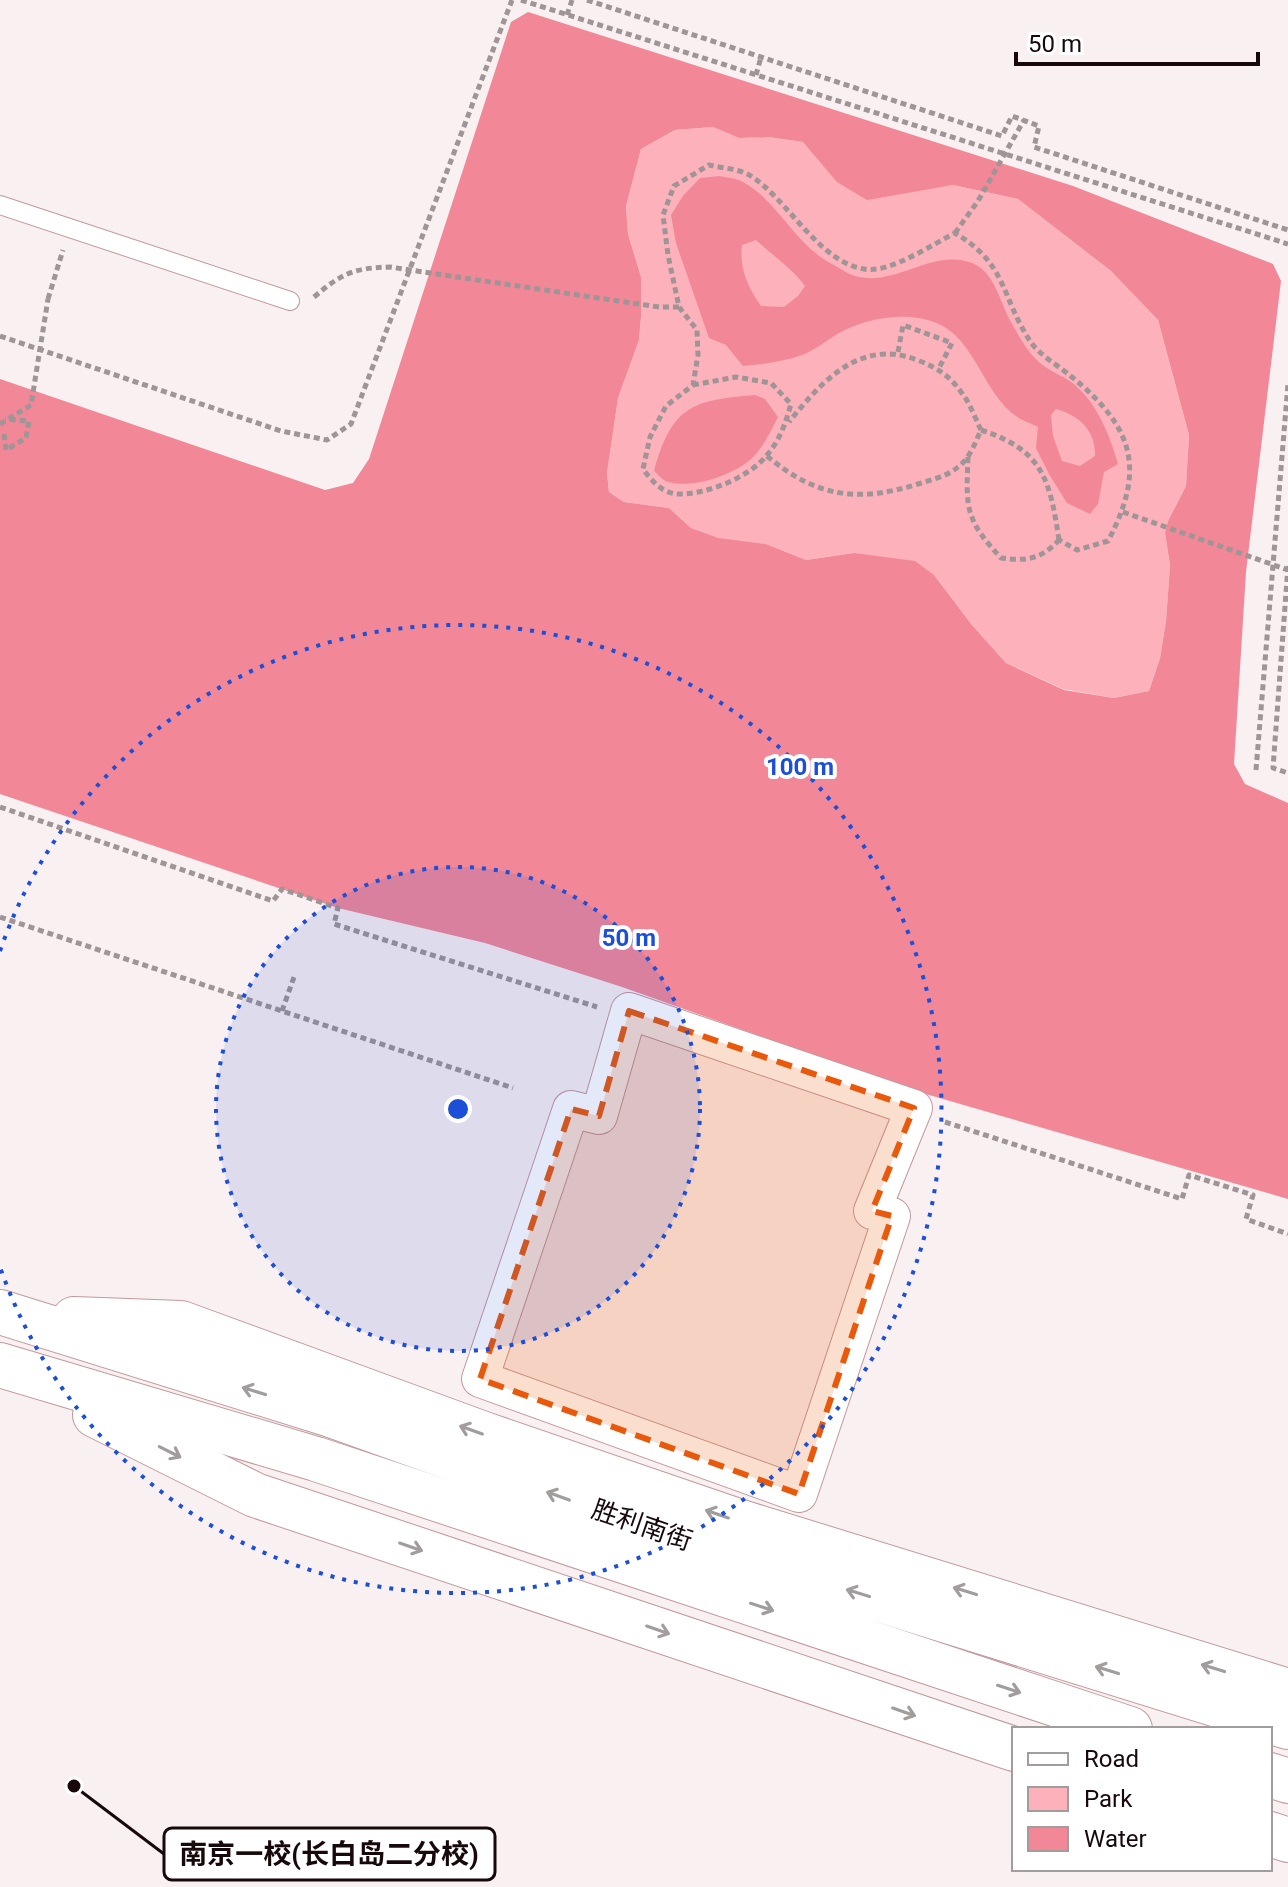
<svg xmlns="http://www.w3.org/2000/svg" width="1288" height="1887" font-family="Roboto,'Noto Sans SC',sans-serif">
<rect width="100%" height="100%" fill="#f9f0f1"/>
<polygon fill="#fdb1ba" points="713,127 739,138 768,137 803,142 820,159 913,191 953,185 1018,199 1111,271 1158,320 1189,435 1186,486 1168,521 1165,533 1170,565 1166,621 1160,658 1149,691 1114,698 1063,689 1006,663 972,625 934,575 854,553 806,560 766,544 718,539 691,528 669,508 624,502 609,492 607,473 618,398 639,340 641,317 641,277 628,234 626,206 641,149 675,130"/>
<g fill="#f28897" fill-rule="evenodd">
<path d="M528 12 1073 186 1273 264 1281 281 1246 572 1234 764 1245 784 1288 803V1199L912 1090 622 987 485 943 338 908 0 794V379L325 490 353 483 369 459 511 22ZM713 127 739 138 768 137 803 142 837 182 867 200 953 185 1018 199 1111 271 1158 320 1189 435 1186 486 1168 521 1165 533 1170 565 1166 621 1160 658 1149 691 1114 698 1064 690 1006 663 972 625 934 575 915 561 854 553 806 560 766 544 718 538 691 528 669 508 624 502 609 492 607 473 618 398 639 340 641 317V277L628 234 626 206 641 149 675 130Z"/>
<path d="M720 176C727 178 737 178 743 182 779 202 795 245 832 264 840 268 850 276 859 277 898 285 933 248 972 263 995 272 1000 303 1011 322 1020 338 1029 355 1044 366 1053 373 1066 377 1075 385 1098 405 1110 436 1118 464L1104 472 1098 504 1090 514 1067 503 1049 474 1036 448 1038 427C1031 423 1022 421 1016 416 991 399 979 360 958 338 930 307 873 314 839 333 827 340 815 350 802 355 782 362 763 364 743 366L726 345 709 338 676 243 671 215 683 196 700 178ZM756 240C772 255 792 268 805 286L798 296 784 307 761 306C748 288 739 268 742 245ZM1056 409C1079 415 1096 431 1095 456L1080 466 1062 461 1053 436 1051 415Z"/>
<path d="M755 395 765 399 778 417C771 431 763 448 751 459 733 475 693 489 669 482 663 481 659 475 654 471 672 407 691 400 755 395Z"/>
</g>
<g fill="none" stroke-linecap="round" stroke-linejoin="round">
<g stroke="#c1999d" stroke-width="20">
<polyline id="lane" points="0,205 290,301"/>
</g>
<g stroke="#c1999d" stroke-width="38">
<polygon id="street" points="629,1011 914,1108 872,1211 892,1216 799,1494 480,1379 571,1109 599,1116"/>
</g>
<g stroke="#c1999d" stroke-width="46">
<g id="highway">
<polyline points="0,1312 328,1414 651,1529 1288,1727"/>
<polyline points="74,1319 181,1323 484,1434 744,1523 1288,1691"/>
<polyline points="0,1365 316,1459 1130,1729"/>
<polyline points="95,1415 255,1495 1014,1749"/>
<polyline points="1270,1775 1288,1781"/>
<polyline points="1270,1834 1288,1840"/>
</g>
</g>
<g stroke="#9f9496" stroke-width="5" stroke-dasharray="6 4" stroke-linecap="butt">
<polyline points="521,0 1288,244"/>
<polyline points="587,0 1002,136 1012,116 1039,126 1034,147 1288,230"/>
<polyline points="567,15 572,0"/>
<polyline points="756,75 761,57"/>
<polyline points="955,233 978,201 1024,120"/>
<path d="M314 297C342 273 354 268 390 267L659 307H679"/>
<polyline points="48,299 63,250"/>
<polyline points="0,336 281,431 327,440 351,424 512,0"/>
<polyline points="898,352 903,325 952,343 939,368"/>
<path d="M693 385 736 377 771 383 791 404C786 422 780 440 767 455 750 477 706 495 677 494 662 493 651 480 643 469L650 437 666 406 693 385 698 355 697 330 679 307 668 255 663 215 674 186 709 165C722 168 740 169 751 176 788 200 819 262 864 269 889 274 933 244 955 233 1008 265 1000 295 1030 341 1039 355 1059 366 1072 377 1134 428 1146 469 1108 541L1077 550 1059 540"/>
<path d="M981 430C1043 450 1050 480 1059 540"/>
<polyline points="4,434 6,450 26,438 29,421 5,419"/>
<path d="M767 456C816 497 857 503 918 484 931 480 948 476 958 467 970 458 975 443 981 430 975 418 970 403 961 392 949 375 936 367 917 360 860 338 822 381 789 422"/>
<path d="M968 457C966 509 965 519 1001 558 1027 561 1040 560 1059 540"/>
<polyline points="1123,512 1288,570"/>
<polyline points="1288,566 1273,768 1288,773"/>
<polyline points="1256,770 1288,384"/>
<polyline points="0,807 273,901 282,889 338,908 334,924 597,1007"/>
<polyline points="0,917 513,1088"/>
<polyline points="282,1011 294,977"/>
<polyline points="945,1122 1182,1199 1189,1175 1253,1195 1246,1219 1288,1234"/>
</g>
<use href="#lane" stroke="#fff" stroke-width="18"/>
<use href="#street" stroke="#fff" stroke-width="36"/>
<use href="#highway" stroke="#fff" stroke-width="44"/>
<polyline stroke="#9f9496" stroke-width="5" stroke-dasharray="6 4" stroke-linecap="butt" points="0,424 31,405 48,299"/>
</g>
<defs><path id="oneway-shaft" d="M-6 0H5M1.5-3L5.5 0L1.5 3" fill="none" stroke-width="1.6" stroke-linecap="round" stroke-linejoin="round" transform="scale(2)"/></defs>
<g stroke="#a29d9d">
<use href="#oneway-shaft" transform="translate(254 1391) rotate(-163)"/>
<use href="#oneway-shaft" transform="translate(471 1430) rotate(-160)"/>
<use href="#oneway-shaft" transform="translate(170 1452) rotate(27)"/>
<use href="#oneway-shaft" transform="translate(558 1496) rotate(-160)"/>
<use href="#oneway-shaft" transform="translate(717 1514) rotate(-161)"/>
<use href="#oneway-shaft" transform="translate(411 1547) rotate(19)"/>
<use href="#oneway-shaft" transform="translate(965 1591) rotate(-163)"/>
<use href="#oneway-shaft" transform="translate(858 1593) rotate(-163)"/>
<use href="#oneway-shaft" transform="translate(762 1607) rotate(18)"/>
<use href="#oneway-shaft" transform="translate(658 1630) rotate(19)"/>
<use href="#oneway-shaft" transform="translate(1213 1668) rotate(-163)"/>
<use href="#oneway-shaft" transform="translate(1107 1670) rotate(-163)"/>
<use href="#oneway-shaft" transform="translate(1009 1689) rotate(18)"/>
<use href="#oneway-shaft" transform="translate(904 1712) rotate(19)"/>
</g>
<path fill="#e8590c" fill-opacity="0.2" stroke="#e8590c" stroke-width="6" stroke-dasharray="16 10" stroke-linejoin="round" d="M629 1011 914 1108 872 1211 892 1216 799 1494 480 1379 571 1109 599 1116Z"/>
<circle cx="458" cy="1109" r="242" fill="#1d4ed8" fill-opacity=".12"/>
<g fill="none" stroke="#1d4ed8" stroke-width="4" stroke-dasharray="4 8">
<circle cx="458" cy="1109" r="242"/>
<path d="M0 951A484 484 0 1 1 0 1267"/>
</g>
<g text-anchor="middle" stroke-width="8" stroke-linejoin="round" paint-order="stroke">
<g font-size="26" fill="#17090b" stroke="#fff">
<text transform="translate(642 1525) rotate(19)" y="9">胜利南街</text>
</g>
</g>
<circle cx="458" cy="1109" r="12" fill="#1d4ed8" stroke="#fff" stroke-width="4"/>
<g font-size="24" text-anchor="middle" font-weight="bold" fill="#1d4ed8" stroke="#fff" stroke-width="8" stroke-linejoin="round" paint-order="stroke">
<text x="800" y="775">100 m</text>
<text x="629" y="946">50 m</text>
</g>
<path fill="none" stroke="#17090b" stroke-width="3" d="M74 1786L164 1854"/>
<circle fill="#17090b" stroke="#fff" stroke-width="3" cx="74" cy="1786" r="8"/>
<rect fill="#fff" stroke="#17090b" stroke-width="3" x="164" y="1828" width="331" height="52" rx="8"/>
<g font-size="28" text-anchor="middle" font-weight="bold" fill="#17090b">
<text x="329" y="1864">南京一校(长白岛二分校)</text>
</g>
<rect x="1012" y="1727" width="260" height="144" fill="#ffffff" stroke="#a29d9d" stroke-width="2"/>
<rect x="1028" y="1753" width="40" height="12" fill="#ffffff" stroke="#a29d9d" stroke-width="2"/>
<text x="1084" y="1767" font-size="24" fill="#17090b">Road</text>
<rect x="1028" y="1787" width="40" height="24" fill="#fdb1ba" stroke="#a29d9d" stroke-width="2"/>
<text x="1084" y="1807" font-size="24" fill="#17090b">Park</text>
<rect x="1028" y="1827" width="40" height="24" fill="#f28897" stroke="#a29d9d" stroke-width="2"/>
<text x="1084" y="1847" font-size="24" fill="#17090b">Water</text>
<path d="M1016 52v12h242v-12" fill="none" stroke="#17090b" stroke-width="4"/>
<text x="1028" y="52" font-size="24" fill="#17090b" stroke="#ffffff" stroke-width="6" paint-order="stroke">50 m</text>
</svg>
